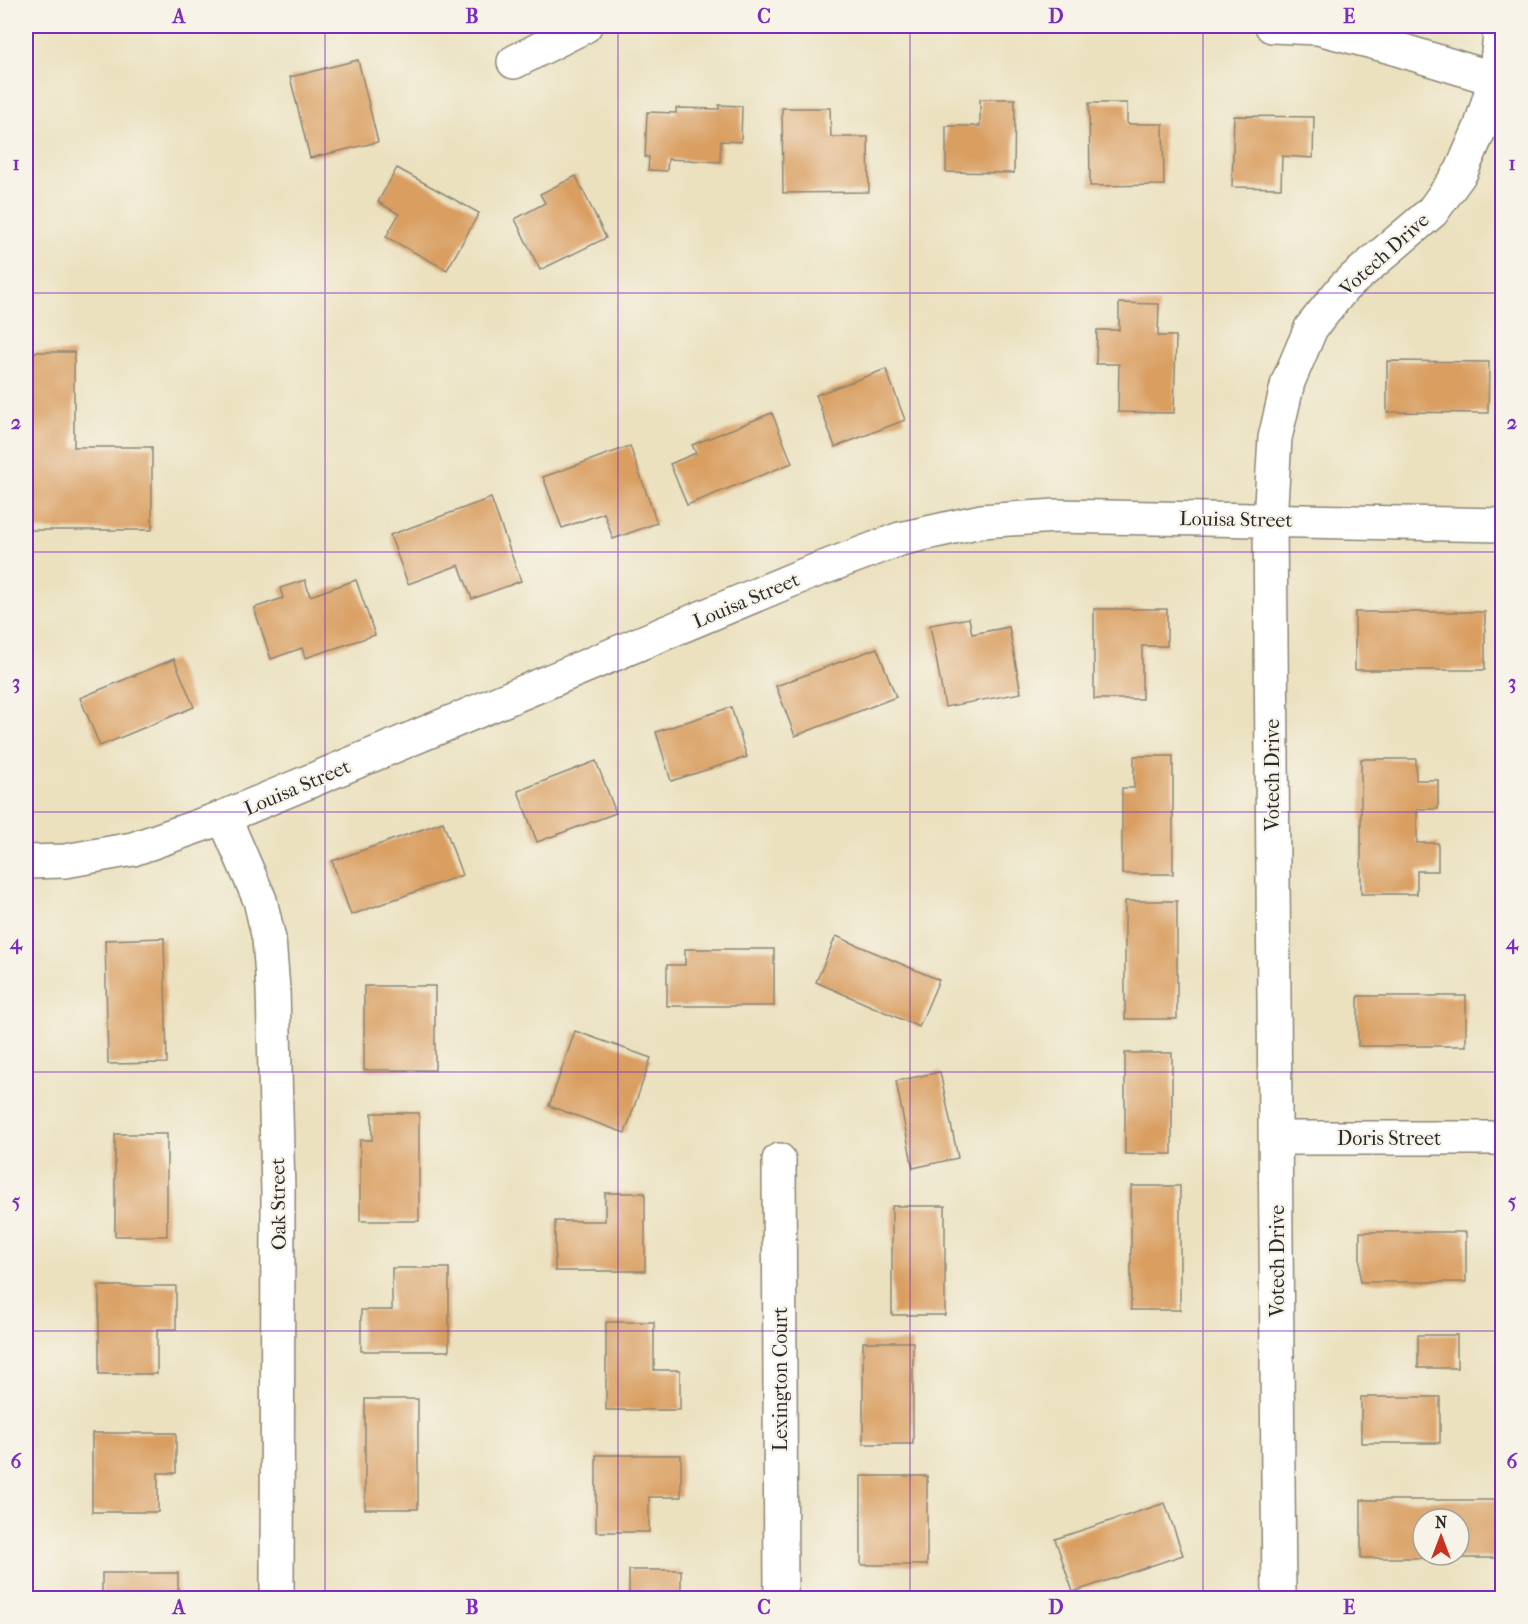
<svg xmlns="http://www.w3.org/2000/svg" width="1528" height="1624" font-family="'IM FELL French Canon',serif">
<rect width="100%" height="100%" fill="#f7f3e8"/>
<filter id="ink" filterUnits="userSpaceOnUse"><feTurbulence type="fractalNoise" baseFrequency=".0167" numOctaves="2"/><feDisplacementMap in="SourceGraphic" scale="12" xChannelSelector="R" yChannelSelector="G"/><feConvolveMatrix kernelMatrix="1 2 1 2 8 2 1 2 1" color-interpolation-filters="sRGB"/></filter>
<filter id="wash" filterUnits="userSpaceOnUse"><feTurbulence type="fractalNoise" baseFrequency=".008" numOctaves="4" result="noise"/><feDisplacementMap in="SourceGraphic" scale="24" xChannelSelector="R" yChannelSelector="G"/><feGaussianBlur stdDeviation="1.35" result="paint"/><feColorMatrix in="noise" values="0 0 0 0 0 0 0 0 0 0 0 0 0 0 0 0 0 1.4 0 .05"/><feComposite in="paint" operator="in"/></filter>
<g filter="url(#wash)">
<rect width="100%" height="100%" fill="#ebe1bf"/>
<g id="blocks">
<g fill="#d99e61" fill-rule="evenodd">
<polygon points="358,60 378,142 310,158 290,77"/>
<polygon points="980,99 1015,99 1014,173 946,172 946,126 980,126"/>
<polygon points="1089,103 1127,103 1127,124 1163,124 1164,185 1090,186"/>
<polygon points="719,105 742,106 741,142 721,141 720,162 668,159 667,171 648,170 649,157 645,157 647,112 676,113 676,108 719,109"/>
<polygon points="782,108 830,108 831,137 868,137 869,192 783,193"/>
<polygon points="1234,116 1314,117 1313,158 1282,156 1281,188 1232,187"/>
<polygon points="397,168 479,213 447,270 386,237 399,214 378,202"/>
<polygon points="576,176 606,238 540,270 515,219 545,203 540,194"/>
<polygon points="1119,303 1159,304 1158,336 1176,336 1174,413 1118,412 1119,364 1096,364 1097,330 1119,330"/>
<polygon points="26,352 74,352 74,447 152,447 152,530 26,530"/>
<polygon points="1387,361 1489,362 1488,413 1387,412"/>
<polygon points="886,369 905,420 835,447 816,395"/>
<polygon points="772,413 792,463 687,505 670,464 696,453 692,445"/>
<polygon points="630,446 657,523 613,539 604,513 562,528 543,477"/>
<polygon points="491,498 521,581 472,599 459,565 408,584 390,535"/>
<polygon points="305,580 310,596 356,580 375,635 305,658 302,648 271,659 254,608 283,598 280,588"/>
<polygon points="1094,609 1167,609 1167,646 1142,646 1142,699 1094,699"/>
<rect x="1355" y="612" width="130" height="58"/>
<polygon points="969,618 972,634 1009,627 1021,693 945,707 930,625"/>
<polygon points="877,648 896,697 795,736 776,686"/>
<polygon points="174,659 194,707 100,746 80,698"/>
<polygon points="731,707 747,757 671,781 656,732"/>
<polygon points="1134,756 1173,756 1173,874 1122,874 1122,788 1134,788"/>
<polygon points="1361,759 1416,759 1416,780 1438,780 1438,809 1417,809 1417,843 1438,843 1438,871 1417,871 1417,894 1361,894"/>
<polygon points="596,761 616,813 537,842 518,791"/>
<polygon points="443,822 462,875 351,915 332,861"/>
<rect x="1125" y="901" width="52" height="118"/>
<polygon points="836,936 939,980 919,1027 816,982"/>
<polygon points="164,938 167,1063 108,1064 105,940"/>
<polygon points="685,949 774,949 774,1006 667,1006 667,965 685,965"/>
<rect x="364" y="986" width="71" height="84"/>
<rect x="1358" y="996" width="108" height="50"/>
<polygon points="575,1031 651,1058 625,1133 549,1106"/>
<rect x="1125" y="1053" width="47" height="101"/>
<polygon points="940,1072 958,1158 913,1168 896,1081"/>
<polygon points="372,1113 419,1113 419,1221 360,1221 360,1140 372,1140"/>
<rect x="115" y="1134" width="52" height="102"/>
<rect x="1131" y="1186" width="49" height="124"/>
<polygon points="605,1193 645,1193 645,1271 555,1271 555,1221 605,1221"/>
<rect x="892" y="1206" width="53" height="109"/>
<rect x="1360" y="1232" width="106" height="50"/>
<polygon points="392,1268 449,1268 449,1351 361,1351 361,1310 392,1310"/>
<polygon points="99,1286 176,1286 176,1329 157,1329 157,1374 99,1374"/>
<polygon points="606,1322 654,1322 654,1370 680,1370 680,1410 606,1410"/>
<rect x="1418" y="1335" width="39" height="33"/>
<rect x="863" y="1342" width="50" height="102"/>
<rect x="1361" y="1397" width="79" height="46"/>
<rect x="365" y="1399" width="53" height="110"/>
<polygon points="92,1433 176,1433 176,1473 158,1473 158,1512 92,1512"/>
<polygon points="596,1455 681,1455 681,1497 649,1497 649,1532 596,1532"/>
<rect x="861" y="1476" width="66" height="89"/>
<path d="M1361 1500H1497V1558H1361ZM1423 1519H1459V1555H1423Z"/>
<polygon points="1165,1503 1183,1555 1073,1592 1055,1539"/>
<rect x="629" y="1570" width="52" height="28"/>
<rect x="102" y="1573" width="76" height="25"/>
</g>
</g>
</g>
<g filter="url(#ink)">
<use href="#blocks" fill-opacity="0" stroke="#8b8675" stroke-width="1.5"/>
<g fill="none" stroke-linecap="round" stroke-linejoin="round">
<g stroke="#8b8675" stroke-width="36">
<g id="street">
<polyline points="1272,26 1318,28 1384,45 1495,79"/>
<polyline points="514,62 585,26"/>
<polyline points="224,817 260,900 269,939 273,989 278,1192 277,1598"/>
<polyline points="26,862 65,861 133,849 224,817 799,577 900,539 981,521 1056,516 1502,525"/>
<polyline points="1276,1138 1502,1138"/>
<polyline points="779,1160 781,1598"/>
<polyline points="1279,1598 1270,520 1275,438 1288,382 1311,328 1344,287 1432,212 1461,172 1481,126 1495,79 1501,26"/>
</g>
</g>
<use href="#street" stroke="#fff" stroke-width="33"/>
</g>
</g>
<path fill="none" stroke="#7b2cbf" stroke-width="1.5" stroke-opacity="0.55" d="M325 26V1598M618 26V1598M910 26V1598M1203 26V1598M26 293H1502M26 552H1502M26 812H1502M26 1072H1502M26 1331H1502"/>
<g text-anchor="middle" stroke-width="4.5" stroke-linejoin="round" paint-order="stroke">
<g font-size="20" fill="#2b2b2b" stroke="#f7f3e8">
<text transform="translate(1384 254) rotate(-42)" y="7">Votech Drive</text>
<text transform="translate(1236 519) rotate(1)" y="7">Louisa Street</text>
<text transform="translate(746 600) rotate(-23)" y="7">Louisa Street</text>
<text transform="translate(1272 775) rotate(-90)" y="7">Votech Drive</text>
<text transform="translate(297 787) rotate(-23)" y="7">Louisa Street</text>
<text x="1389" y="1145">Doris Street</text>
<text transform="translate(278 1204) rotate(-91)" y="7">Oak Street</text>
<text transform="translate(1277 1261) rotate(-90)" y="7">Votech Drive</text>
<text transform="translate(780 1379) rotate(-90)" y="7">Lexington Court</text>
</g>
</g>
<rect width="1528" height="1624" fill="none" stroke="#f7f3e8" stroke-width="66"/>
<g transform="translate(1441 1537)"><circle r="28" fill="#f7f3e8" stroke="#a5a39c" stroke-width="1.5"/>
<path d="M0-4.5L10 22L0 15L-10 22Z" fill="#c8321e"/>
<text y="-9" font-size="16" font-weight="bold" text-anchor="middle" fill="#2b2b2b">N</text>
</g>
<rect x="33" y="33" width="1462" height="1558" fill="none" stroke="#7b2cbf" stroke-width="2"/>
<g font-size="20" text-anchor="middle" font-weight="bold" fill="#7b2cbf">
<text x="179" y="23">A</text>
<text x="472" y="23">B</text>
<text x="764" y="23">C</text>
<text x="1056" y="23">D</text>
<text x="1349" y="23">E</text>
<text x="16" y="170">1</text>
<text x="1512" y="170">1</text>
<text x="16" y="429">2</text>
<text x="1512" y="429">2</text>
<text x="16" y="689">3</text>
<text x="1512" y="689">3</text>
<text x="16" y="949">4</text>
<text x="1512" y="949">4</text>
<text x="16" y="1208">5</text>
<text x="1512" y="1208">5</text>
<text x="16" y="1468">6</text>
<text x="1512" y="1468">6</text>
<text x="179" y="1614">A</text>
<text x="472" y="1614">B</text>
<text x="764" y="1614">C</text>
<text x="1056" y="1614">D</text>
<text x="1349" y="1614">E</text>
</g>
</svg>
